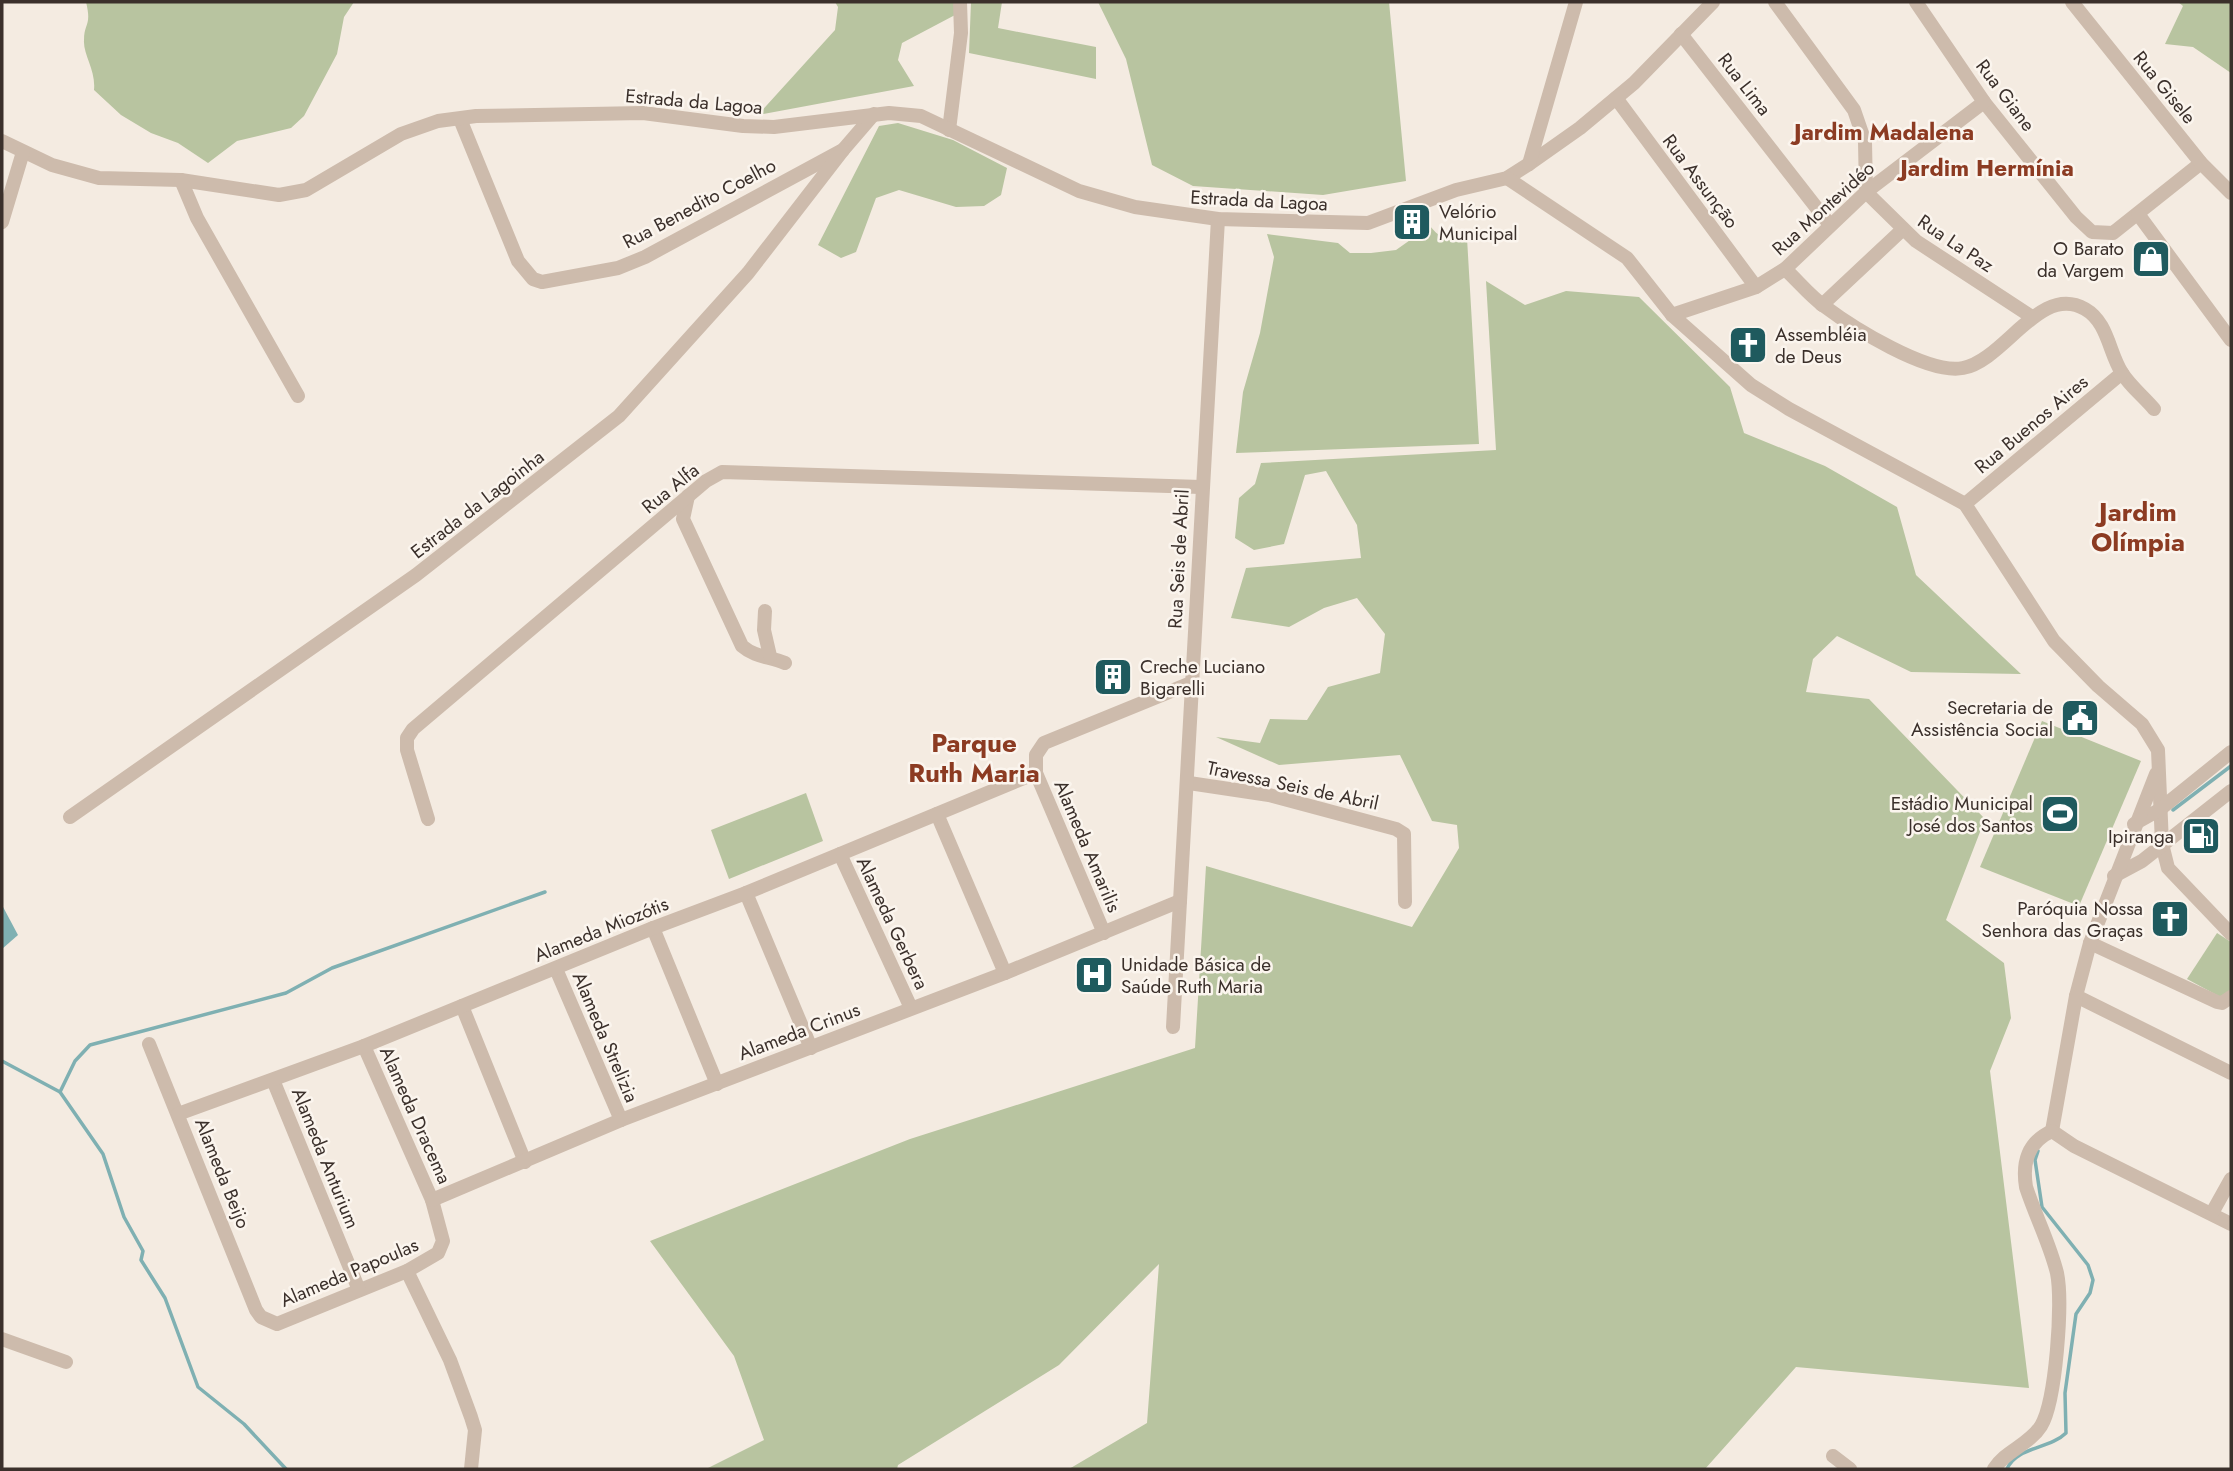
<svg xmlns="http://www.w3.org/2000/svg" width="2233" height="1471" font-family="Jost,sans-serif">
<rect width="100%" height="100%" fill="#f4ebe1"/>
<g fill="#b8c4a0">
<path d="M86 2H354L344 17 337 54 304 116 291 128 237 141 208 163 178 143 151 133 121 115 94 90C96 70 83 55 84 40 84 23 92 26 86 2Z"/>
<polygon points="835,2 954,2 955,15 902,43 898,60 914,86 758,115 835,30 838,7"/>
<polygon points="971,2 1002,2 998,28 1096,47 1096,79 969,53"/>
<polygon points="1098,2 1389,2 1406,181 1323,195 1193,186 1152,165 1126,59"/>
<polygon points="2178,2 2231,2 2231,73 2193,47 2165,44 2183,6"/>
<polygon points="898,123 953,140 1007,168 1001,195 984,206 956,207 899,190 876,198 856,252 841,258 818,245 879,126"/>
<path d="M1430 226C1442 241 1449 241 1467 238L1479 444 1236 453 1243 392 1260 333 1274 257 1267 234 1338 243 1350 253H1371L1396 250Z"/>
<polygon points="1486,281 1525,305 1566,291 1639,297 1730,387 1744,433 1825,466 1897,507 1916,575 2021,674 1911,672 1837,636 1813,659 1806,692 1869,699 1985,819 1946,920 2004,963 2011,1018 1990,1071 2029,1388 1796,1367 1705,1469 1069,1469 1147,1423 1159,1264 1059,1365 898,1465 897,1469 706,1469 764,1440 734,1356 650,1241 910,1139 1195,1048 1206,866 1412,927 1459,848 1457,825 1432,821 1400,755 1279,765 1216,737 1260,743 1270,719 1307,720 1328,687 1380,673 1385,634 1357,598 1324,608 1289,627 1231,618 1246,568 1361,558 1357,525 1326,471 1305,475 1284,544 1254,550 1235,538 1239,498 1255,484 1261,463 1496,450"/>
<polygon points="2042,721 2141,761 2079,906 1980,867"/>
<polygon points="806,793 823,841 729,879 711,830"/>
<polygon points="2217,933 2231,942 2231,989 2224,999 2187,979"/>
</g>
<polygon fill="#7fb0b2" points="2,905 18,935 2,949"/>
<g fill="none" stroke-linecap="round" stroke-linejoin="round">
<g stroke="#7fb0b2" stroke-width="3.5">
<polyline points="2173,810 2231,766"/>
<polyline points="2,1061 60,1092 103,1154 124,1217 143,1251 141,1260 165,1298 198,1387 244,1424 286,1469"/>
<polyline points="60,1092 75,1061 90,1045 286,993 332,968 545,892"/>
<path d="M2007 1469C2016 1447 2050 1449 2066 1433L2065 1393 2076 1314 2090 1293 2093 1280 2088 1265 2042 1207 2035 1160 2038 1151"/>
</g>
<g stroke="#cdbbac" stroke-width="14">
<polyline points="1775,2 1854,110 1865,142 1866,192"/>
<polyline points="1916,2 1984,102 2076,217 2092,232 2113,233 2201,163"/>
<polyline points="2072,2 2201,163 2231,193"/>
<polyline points="1681,34 1830,225"/>
<polyline points="1616,98 1756,287"/>
<polyline points="460,119 518,261 533,279 542,282 618,268 645,257 843,150 874,114"/>
<polyline points="949,130 961,33 960,2"/>
<polyline points="2,141 52,165 99,178 181,180 279,195 306,190 401,134 438,121 476,116 643,113 743,126 774,127 889,113 921,116 1079,191 1135,207 1218,219 1368,223 1456,190 1507,178 1529,164 1580,128 1634,83 1713,2"/>
<polyline points="1529,164 1576,2"/>
<polyline points="1507,178 1627,258 1672,315 1751,385 1789,409 1965,504 2054,641 2098,686 2142,724 2158,750 2162,844 2168,868 2231,934"/>
<polyline points="181,180 197,218 298,396"/>
<polyline points="1866,192 1916,241 2032,317"/>
<polyline points="2138,214 2231,340"/>
<polyline points="2,222 23,152"/>
<path d="M1785 269C1798 281 1810 296 1824 306 1852 327 1928 375 1963 368 2005 360 2040 283 2085 309 2108 322 2109 353 2122 373 2130 386 2144 397 2154 409"/>
<polyline points="1822,305 1902,230"/>
<polyline points="1672,315 1756,287 1785,269 1866,192 1984,102"/>
<path d="M688 496 683 519 742 646C756 658 769 656 785 663"/>
<polyline points="1965,504 2122,373"/>
<polyline points="765,611 764,630 770,656"/>
<polyline points="1189,783 1269,795 1396,829 1404,834 1405,902"/>
<polyline points="937,814 1005,973"/>
<polyline points="70,817 416,575 619,416 748,273 843,150"/>
<polyline points="428,819 407,750 407,738 413,729 706,481 722,472 1201,487"/>
<polyline points="2134,824 2159,810 2231,752"/>
<polyline points="840,854 911,1008"/>
<polyline points="2114,876 2142,861 2231,791"/>
<polyline points="746,893 811,1048"/>
<polyline points="653,928 717,1084"/>
<polyline points="1104,933 1036,773 1036,755 1044,743 1191,683"/>
<polyline points="2090,943 2217,1002 2222,1003 2231,997"/>
<polyline points="556,969 621,1120"/>
<polyline points="2076,996 2231,1073"/>
<polyline points="462,1006 525,1162"/>
<polyline points="1173,1027 1218,219"/>
<polyline points="149,1044 256,1310 261,1317 277,1324 407,1271 438,1253 443,1241 432,1200 364,1046"/>
<polyline points="273,1080 359,1290"/>
<polyline points="178,1114 364,1046 653,928 746,893 1036,773"/>
<polyline points="2052,1131 2076,996 2090,943 2156,774"/>
<polyline points="2052,1131 2074,1146 2231,1224"/>
<polyline points="432,1200 621,1120 1005,973 1180,901"/>
<polyline points="2212,1213 2231,1179"/>
<polyline points="407,1271 450,1360 471,1417 475,1430 471,1469"/>
<polyline points="2,1339 66,1362"/>
<polyline points="1833,1456 1850,1469"/>
<path d="M1994 1469C2005 1451 2029 1445 2041 1426 2056 1401 2063 1302 2057 1273 2050 1244 2035 1215 2026 1187 2022 1162 2028 1142 2052 1131"/>
</g>
</g>
<defs>
<g id="building-square" transform="scale(2.0125)"><rect x="-9" y="-9" width="18" height="18" rx="4" fill="#1f5a5e" stroke="#fbf5ee"/><path d="M-4-6H4V6H1V3H-1V6H-4ZM-2.5-4.3h1.7v1.8h-1.7ZM.8-4.3h1.7v1.8H.8ZM-2.5-1h1.7V.8h-1.7ZM.8-1h1.7V.8H.8Z" fill="#fff"/></g>
<g id="shop-square" transform="scale(2.0125)"><rect x="-9" y="-9" width="18" height="18" rx="4" fill="#1f5a5e" stroke="#fbf5ee"/><path d="M-5-2.5h2.3a2.7 3.5 0 0 1 5.4 0H5L5.5 6h-11ZM-1.5-2.5h3a1.5 2.3 0 0 0-3 0Z" fill="#fff"/></g>
<g id="church-square" transform="scale(2.0125)"><rect x="-9" y="-9" width="18" height="18" rx="4" fill="#1f5a5e" stroke="#fbf5ee"/><path d="M-1.2-6h2.4v3.5h3.3v2.4h-3.3V6h-2.4V-.1h-3.3v-2.4h3.3Z" fill="#fff"/></g>
<g id="civic-square" transform="scale(2.0125)"><rect x="-9" y="-9" width="18" height="18" rx="4" fill="#1f5a5e" stroke="#fbf5ee"/><path d="M-.6-6.5H3V-4.5H.6V-3L4-1V1h2V6H-6V1h2V-1L-.6-3ZM-1.2 2.5V6h2.4V2.5Z" fill="#fff"/></g>
<g id="stadium-square" transform="scale(2.0125)"><rect x="-9" y="-9" width="18" height="18" rx="4" fill="#1f5a5e" stroke="#fbf5ee"/><path d="M0-5a6.5 5 0 1 0 0 10a6.5 5 0 1 0 0-10ZM-3.5-1.8h7v3.6h-7Z" fill="#fff"/></g>
<g id="fuel-square" transform="scale(2.0125)"><rect x="-9" y="-9" width="18" height="18" rx="4" fill="#1f5a5e" stroke="#fbf5ee"/><path d="M-5.5-6h7V0h2V4h1.3V-2.5L3-4.5l.8-.8L6-3V5H2.5V1h-1V6h-7ZM-4.2-4.7v3.2H.2V-4.7Z" fill="#fff"/></g>
<g id="hospital-square" transform="scale(2.0125)"><rect x="-9" y="-9" width="18" height="18" rx="4" fill="#1f5a5e" stroke="#fbf5ee"/><path d="M-5-5h3v3.5h4V-5h3V5h-3V1.5h-4V5h-3Z" fill="#fff"/></g>
</defs>
<g fill-rule="evenodd">
<use href="#building-square" x="1412" y="222"/>
<use href="#shop-square" x="2151" y="259"/>
<use href="#church-square" x="1748" y="345"/>
<use href="#building-square" x="1113" y="677"/>
<use href="#civic-square" x="2080" y="718"/>
<use href="#stadium-square" x="2060" y="814"/>
<use href="#fuel-square" x="2201" y="836"/>
<use href="#church-square" x="2170" y="919"/>
<use href="#hospital-square" x="1094" y="975"/>
</g>
<g text-anchor="middle" stroke-width="5" stroke-linejoin="round" paint-order="stroke">
<g font-size="19" fill="#3b302b" stroke="#fbf5ee">
<text transform="translate(1745 84) rotate(52)" y="7">Rua Lima</text>
<text transform="translate(2165 87) rotate(51)" y="7">Rua Gisele</text>
<text transform="translate(2006 95) rotate(53)" y="7">Rua Giane</text>
<text transform="translate(694 101) rotate(5)" y="7">Estrada da Lagoa</text>
<text transform="translate(1701 181) rotate(53)" y="7">Rua Assunção</text>
<text transform="translate(1259 200) rotate(3)" y="7">Estrada da Lagoa</text>
<text transform="translate(699 203) rotate(-28)" y="7">Rua Benedito Coelho</text>
<text transform="translate(1823 208) rotate(-42)" y="7">Rua Montevidéo</text>
<text transform="translate(1956 243) rotate(34)" y="7">Rua La Paz</text>
<text transform="translate(2031 424) rotate(-40)" y="7">Rua Buenos Aires</text>
<text transform="translate(670 488) rotate(-39)" y="7">Rua Alfa</text>
<text transform="translate(477 504) rotate(-38)" y="7">Estrada da Lagoinha</text>
<text transform="translate(1178 559) rotate(-87)" y="7">Rua Seis de Abril</text>
<text transform="translate(1293 785) rotate(12)" y="7">Travessa Seis de Abril</text>
<text transform="translate(1088 846) rotate(67)" y="7">Alameda Amarilis</text>
<text transform="translate(893 923) rotate(65)" y="7">Alameda Gerbera</text>
<text transform="translate(601 929) rotate(-22)" y="7">Alameda Miozótis</text>
<text transform="translate(799 1031) rotate(-21)" y="7">Alameda Crinus</text>
<text transform="translate(606 1037) rotate(67)" y="7">Alameda Strelizia</text>
<text transform="translate(416 1115) rotate(66)" y="7">Alameda Dracema</text>
<text transform="translate(326 1158) rotate(68)" y="7">Alameda Anturium</text>
<text transform="translate(223 1173) rotate(68)" y="7">Alameda Beijo</text>
<text transform="translate(349 1272) rotate(-23)" y="7">Alameda Papoulas</text>
</g>
<g font-size="19" fill="#3b302b" stroke="#fbf5ee" text-anchor="end">
<text x="1439" y="218" text-anchor="start">Velório<tspan x="1439" dy="22">Municipal</tspan></text>
<text x="2124" y="255">O Barato<tspan x="2124" dy="22">da Vargem</tspan></text>
<text x="1775" y="341" text-anchor="start">Assembléia<tspan x="1775" dy="22">de Deus</tspan></text>
<text x="1140" y="673" text-anchor="start">Creche Luciano<tspan x="1140" dy="22">Bigarelli</tspan></text>
<text x="2053" y="714">Secretaria de<tspan x="2053" dy="22">Assistência Social</tspan></text>
<text x="2033" y="810">Estádio Municipal<tspan x="2033" dy="22">José dos Santos</tspan></text>
<text x="2174" y="843">Ipiranga</text>
<text x="2143" y="915">Paróquia Nossa<tspan x="2143" dy="22">Senhora das Graças</tspan></text>
<text x="1121" y="971" text-anchor="start">Unidade Básica de<tspan x="1121" dy="22">Saúde Ruth Maria</tspan></text>
</g>
<g font-size="23" font-weight="bold" fill="#8c3b22" stroke="#fbf5ee">
<text x="1884" y="140">Jardim Madalena</text>
<text x="1987" y="176">Jardim Hermínia</text>
</g>
<g font-size="26" font-weight="bold" fill="#8c3b22" stroke="#fbf5ee">
<text x="2138" y="521">Jardim<tspan x="2138" dy="30">Olímpia</tspan></text>
<text x="974" y="752">Parque<tspan x="974" dy="30">Ruth Maria</tspan></text>
</g>
</g>
<rect width="2233" height="1471" fill="none" stroke="#3b302b" stroke-width="7"/>
</svg>
